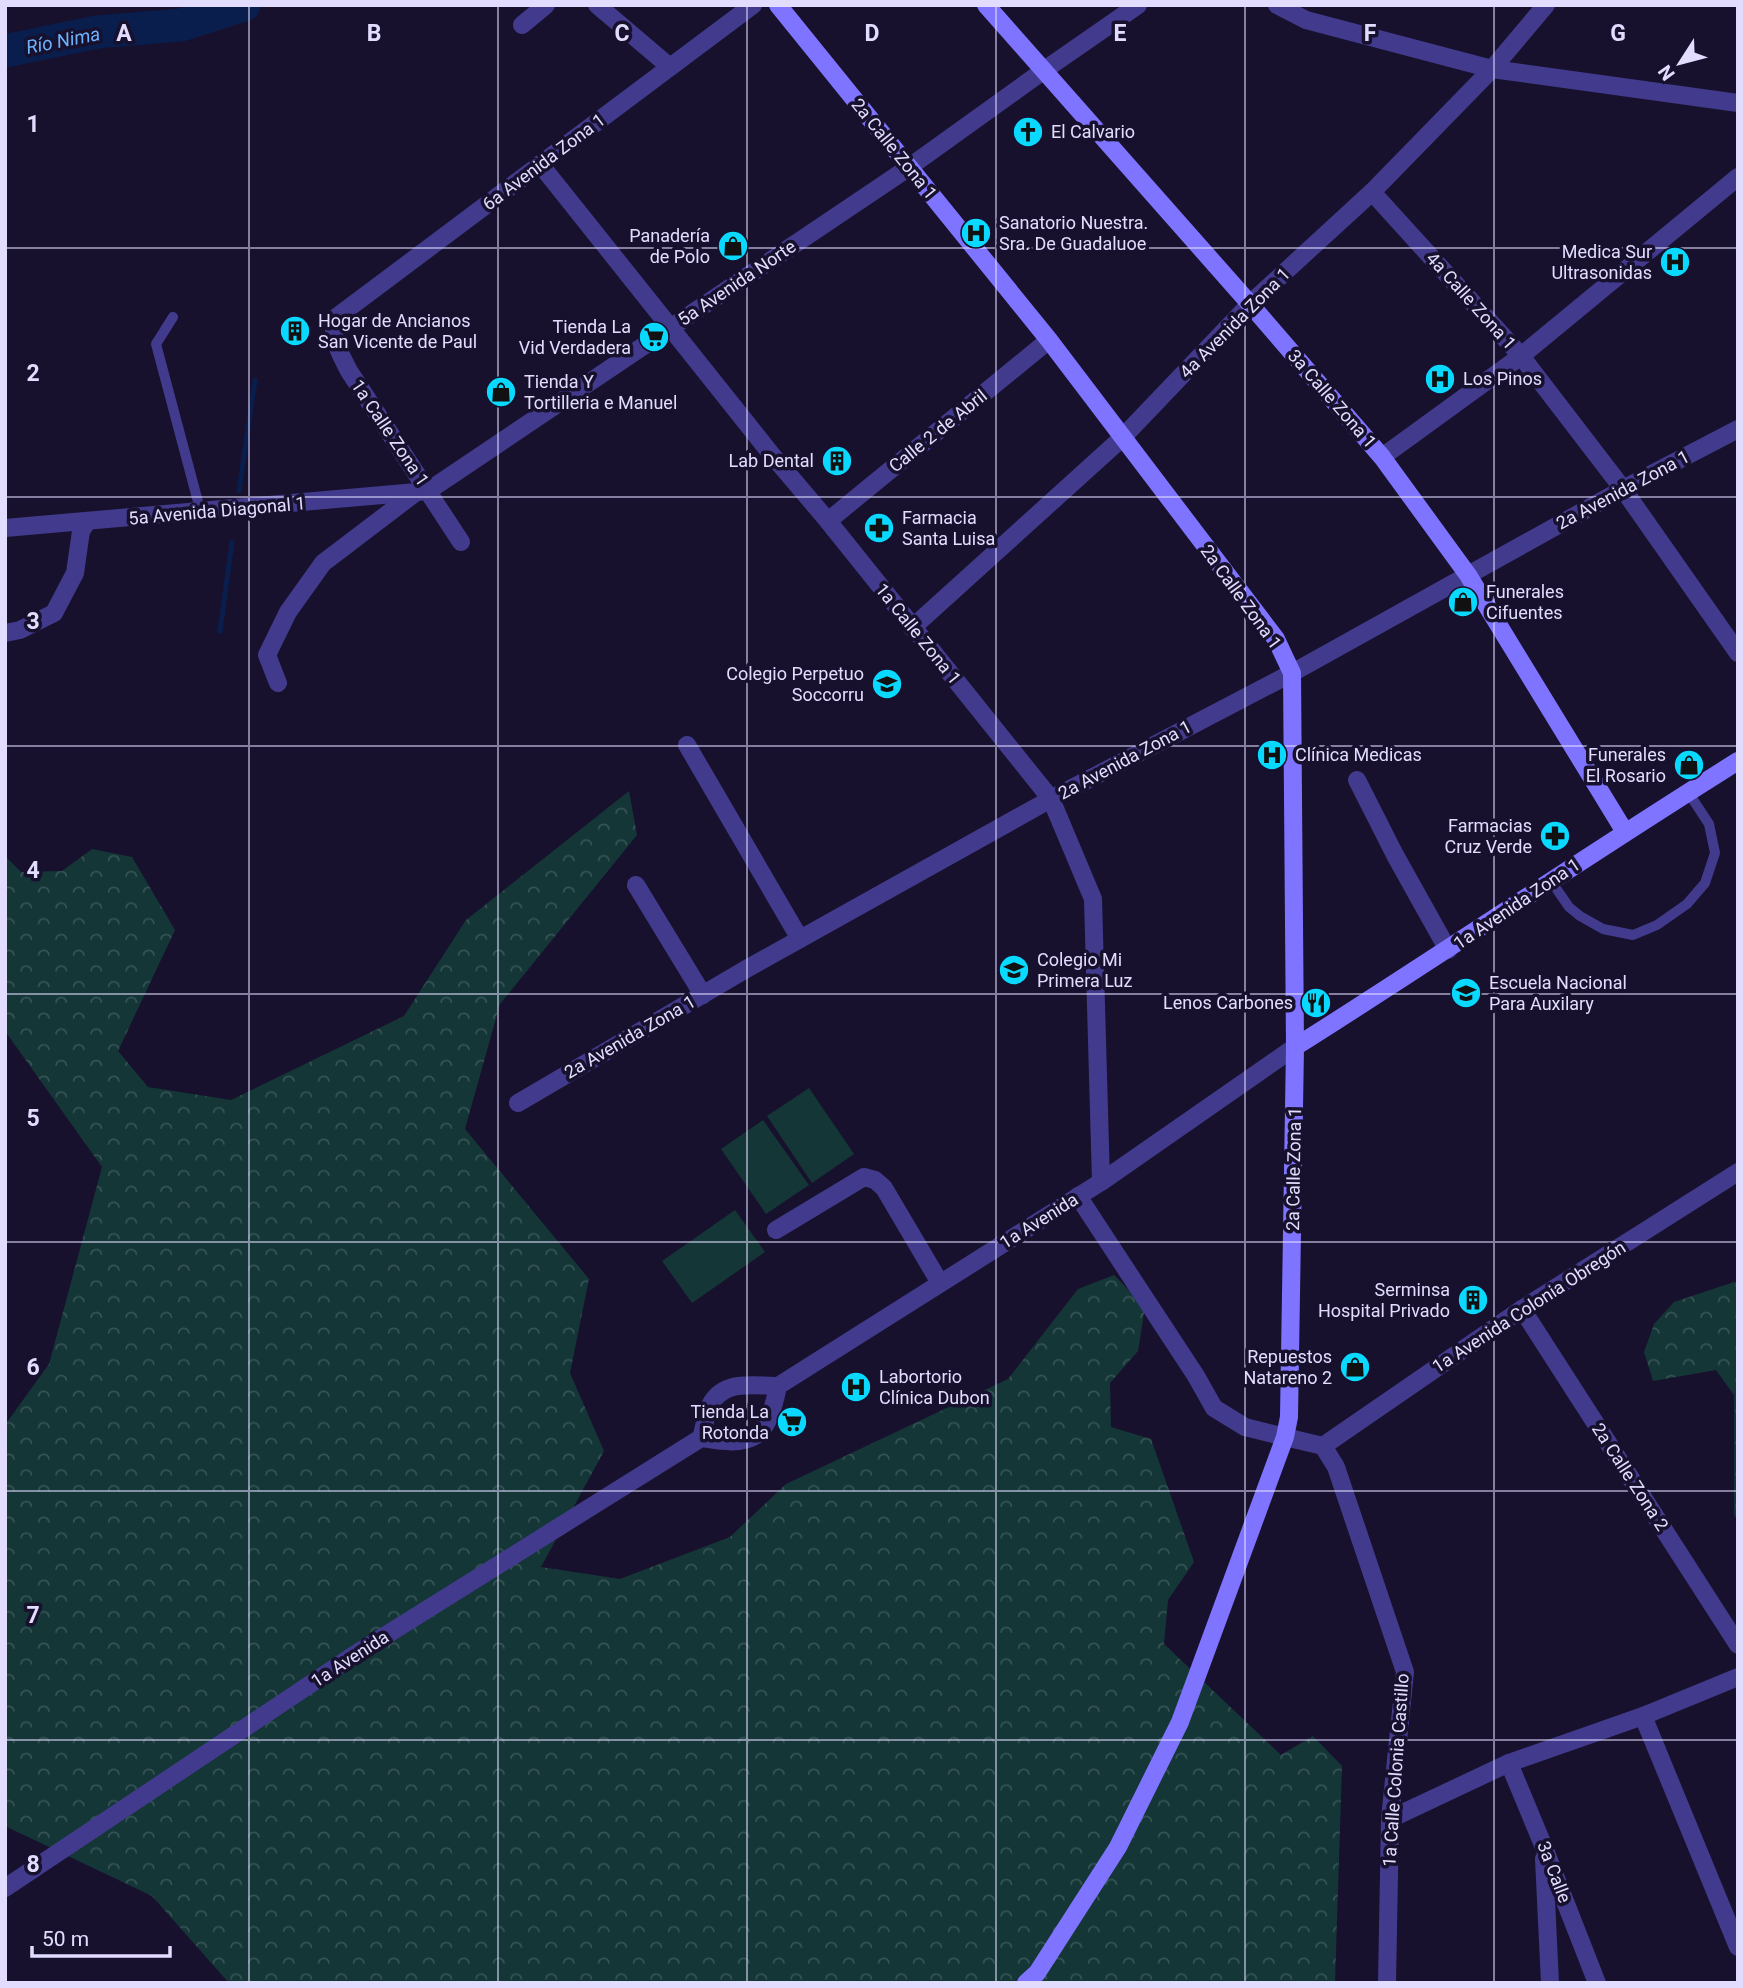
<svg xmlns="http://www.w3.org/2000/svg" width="1743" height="1988" font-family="Roboto,sans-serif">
<defs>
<pattern id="forest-crowns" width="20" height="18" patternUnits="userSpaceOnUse" patternTransform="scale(1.75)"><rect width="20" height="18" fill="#143637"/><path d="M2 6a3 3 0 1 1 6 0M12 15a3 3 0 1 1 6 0" fill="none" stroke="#365355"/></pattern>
</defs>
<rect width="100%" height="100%" fill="#17112d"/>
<g fill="#143637">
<polygon points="809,1088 854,1154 812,1183 767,1116"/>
<polygon points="763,1120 809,1185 766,1214 721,1149"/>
<polygon points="735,1210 765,1252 692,1303 662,1261"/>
</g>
<g fill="url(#forest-crowns)">
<polygon points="629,791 637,835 500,1004 465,1129 589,1279 570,1373 604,1451 541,1567 620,1579 730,1537 786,1484 1008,1379 1078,1289 1114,1275 1145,1307 1138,1351 1110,1383 1111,1427 1151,1439 1194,1562 1168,1600 1164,1644 1281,1755 1313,1736 1342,1766 1335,1983 229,1983 152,1896 5,1826 5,1425 49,1364 102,1167 5,1031 5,856 21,872 62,871 92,849 132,857 175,930 118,1051 148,1087 231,1100 404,1016 466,920"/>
<polygon points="1734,1282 1738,1282 1738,1521 1734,1515 1734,1395 1716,1370 1653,1381 1644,1352 1654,1324 1674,1302"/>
</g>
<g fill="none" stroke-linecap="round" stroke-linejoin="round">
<g stroke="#0a1e4d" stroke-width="5">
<polyline points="239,491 255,380"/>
<polyline points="220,631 232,542"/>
</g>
<polyline stroke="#0a1e4d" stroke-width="33" points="5,51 97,32 181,25 244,5"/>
<g stroke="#423b8d" stroke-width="10">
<polyline points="173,317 156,344 201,513"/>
<polyline points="1551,881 1569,907 1580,916 1603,929 1633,935 1657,925 1687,904 1705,883 1715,853 1709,824 1688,792"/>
</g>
<g stroke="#423b8d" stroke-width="18">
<polyline points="597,5 670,67"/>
<polyline points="1277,5 1306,20 1492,69 1738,103"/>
<polyline points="522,25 546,5"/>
<polyline points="540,164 772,455 828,521 1051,799 1093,899 1101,1182"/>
<polyline points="1372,192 1521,356 1623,489 1738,653"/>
<polyline points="828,521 1049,340"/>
<path d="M461 542 349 371C340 354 332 339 334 319L753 5"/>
<polyline points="912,628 1122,438 1250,304 1372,192 1492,69 1546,5"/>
<polyline points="5,633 20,630 54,613 75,573 81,531 87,522"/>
<polyline points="278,683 267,655 288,612 323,563 415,493"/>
<polyline points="687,745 800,939"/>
<polyline points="1357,780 1395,855 1448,950"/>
<polyline points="636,885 703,995"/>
<polyline points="518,1103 748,968 1051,799"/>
<polyline points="1078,1196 1196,1376 1214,1408 1245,1427 1285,1437"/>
<polyline points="776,1230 864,1177 875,1180 884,1188 940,1283"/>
<polyline points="1522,1309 1738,1645"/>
<polyline points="1323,1446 1522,1309 1738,1172"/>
<polyline points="1643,1716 1738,1947"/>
<polyline points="1509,1763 1543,1845 1597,1983"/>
<polyline points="1390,1819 1509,1763 1643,1716 1738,1677"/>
<polyline points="1544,1859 1550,1983"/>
</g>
<g stroke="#423b8d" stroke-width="18">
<polyline points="1382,457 1521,356 1738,177"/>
<polyline points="5,528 428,491 908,168 1043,71 1138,5"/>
<polyline points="1051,799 1292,673 1623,489 1738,429"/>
<polyline points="1285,1437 1323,1446 1336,1467 1405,1672 1390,1819 1387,1983"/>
<path d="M701 1438C753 1447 767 1441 778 1386"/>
<path d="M5 1888 351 1657 701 1438C704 1429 705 1419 708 1410 720 1378 752 1386 778 1386L1101 1182 1295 1047"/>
</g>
<g stroke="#7f74ff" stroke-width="18">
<polyline points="778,5 1049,340 1276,639 1292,673 1295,1047 1289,1417 1285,1437 1180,1722 1118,1847 1037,1973 1026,1983"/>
<polyline points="986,5 1250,304 1382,457 1468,575 1625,832"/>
<path d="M1295 1047C1444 953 1589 854 1738 761"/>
</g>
</g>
<path fill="none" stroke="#e2ddff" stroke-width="2" stroke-opacity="0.55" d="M249 5V1983M498 5V1983M747 5V1983M996 5V1983M1245 5V1983M1494 5V1983M5 248H1738M5 497H1738M5 746H1738M5 994H1738M5 1242H1738M5 1491H1738M5 1740H1738"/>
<defs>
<g id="church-disc" transform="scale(1.575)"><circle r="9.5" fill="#09d9ff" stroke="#17112d"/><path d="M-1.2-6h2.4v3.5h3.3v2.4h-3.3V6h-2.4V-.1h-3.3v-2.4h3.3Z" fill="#111"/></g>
<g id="hospital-disc" transform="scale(1.575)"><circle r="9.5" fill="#09d9ff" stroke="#17112d"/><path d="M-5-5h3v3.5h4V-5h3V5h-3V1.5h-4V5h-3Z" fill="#111"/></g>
<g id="shop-disc" transform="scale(1.575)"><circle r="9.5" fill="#09d9ff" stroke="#17112d"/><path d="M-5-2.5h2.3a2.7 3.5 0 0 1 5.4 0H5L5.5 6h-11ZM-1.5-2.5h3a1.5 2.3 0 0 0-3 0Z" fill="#111"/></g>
<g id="building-disc" transform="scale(1.575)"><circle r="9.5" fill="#09d9ff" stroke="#17112d"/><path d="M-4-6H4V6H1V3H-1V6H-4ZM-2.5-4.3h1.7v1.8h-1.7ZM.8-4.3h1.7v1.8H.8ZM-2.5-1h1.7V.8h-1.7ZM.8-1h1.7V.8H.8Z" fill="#111"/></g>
<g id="supermarket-disc" transform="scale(1.575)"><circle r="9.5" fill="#09d9ff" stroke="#17112d"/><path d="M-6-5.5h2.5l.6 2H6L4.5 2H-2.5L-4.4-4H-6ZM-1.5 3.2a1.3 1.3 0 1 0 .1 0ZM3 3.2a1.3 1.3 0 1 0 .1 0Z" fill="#111"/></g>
<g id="pharmacy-disc" transform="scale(1.575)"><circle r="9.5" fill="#09d9ff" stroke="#17112d"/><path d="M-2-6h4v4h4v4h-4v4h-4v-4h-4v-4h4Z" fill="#111"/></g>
<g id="school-disc" transform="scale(1.575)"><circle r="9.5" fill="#09d9ff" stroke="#17112d"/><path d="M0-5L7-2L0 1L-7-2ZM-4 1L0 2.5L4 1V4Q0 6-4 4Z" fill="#111"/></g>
<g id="university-disc" transform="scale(1.575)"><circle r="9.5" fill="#09d9ff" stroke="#17112d"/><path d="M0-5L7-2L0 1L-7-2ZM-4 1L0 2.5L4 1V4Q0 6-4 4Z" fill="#111"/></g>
<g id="restaurant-disc" transform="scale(1.575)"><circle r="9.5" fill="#09d9ff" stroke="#17112d"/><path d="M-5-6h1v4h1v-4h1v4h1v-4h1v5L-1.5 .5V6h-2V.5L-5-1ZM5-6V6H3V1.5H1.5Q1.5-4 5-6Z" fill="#111"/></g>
</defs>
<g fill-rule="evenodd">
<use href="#church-disc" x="1028" y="132"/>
<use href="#hospital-disc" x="976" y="233"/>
<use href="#shop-disc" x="733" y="246"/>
<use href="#hospital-disc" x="1675" y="262"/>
<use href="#building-disc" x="295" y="331"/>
<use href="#supermarket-disc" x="654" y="337"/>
<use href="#hospital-disc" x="1440" y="379"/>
<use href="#shop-disc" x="501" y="392"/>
<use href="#building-disc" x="837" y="461"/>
<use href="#pharmacy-disc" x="879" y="528"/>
<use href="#shop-disc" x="1463" y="602"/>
<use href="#school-disc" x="887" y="684"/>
<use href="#hospital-disc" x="1272" y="755"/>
<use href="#shop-disc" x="1689" y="765"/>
<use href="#pharmacy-disc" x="1555" y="836"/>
<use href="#university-disc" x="1014" y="970"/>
<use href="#school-disc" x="1466" y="993"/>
<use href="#restaurant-disc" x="1316" y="1003"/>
<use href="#building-disc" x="1473" y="1300"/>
<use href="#shop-disc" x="1355" y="1367"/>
<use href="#hospital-disc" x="856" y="1387"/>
<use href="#supermarket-disc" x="792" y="1422"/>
</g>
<g text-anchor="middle" stroke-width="7" stroke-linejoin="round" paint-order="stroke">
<g font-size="18" fill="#e2ddff" stroke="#17112d" text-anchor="start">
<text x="1051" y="138">El Calvario</text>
<text x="999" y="229">Sanatorio Nuestra.<tspan x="999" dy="21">Sra. De Guadaluoe</tspan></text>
<text x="710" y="242" text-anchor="end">Panadería<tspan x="710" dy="21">de Polo</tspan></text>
<text x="1652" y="258" text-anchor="end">Medica Sur<tspan x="1652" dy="21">Ultrasonidas</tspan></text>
<text x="318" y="327">Hogar de Ancianos<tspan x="318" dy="21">San Vicente de Paul</tspan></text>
<text x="631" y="333" text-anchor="end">Tienda La<tspan x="631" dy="21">Vid Verdadera</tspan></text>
<text x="1463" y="385">Los Pinos</text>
<text x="524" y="388">Tienda Y<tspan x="524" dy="21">Tortilleria e Manuel</tspan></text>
<text x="814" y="467" text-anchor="end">Lab Dental</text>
<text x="902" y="524">Farmacia<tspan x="902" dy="21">Santa Luisa</tspan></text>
<text x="1486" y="598">Funerales<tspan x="1486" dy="21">Cifuentes</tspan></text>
<text x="864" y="680" text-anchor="end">Colegio Perpetuo<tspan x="864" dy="21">Soccorru</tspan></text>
<text x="1295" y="761">Clínica Medicas</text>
<text x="1666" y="761" text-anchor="end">Funerales<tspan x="1666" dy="21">El Rosario</tspan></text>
<text x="1532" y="832" text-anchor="end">Farmacias<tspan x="1532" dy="21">Cruz Verde</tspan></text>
<text x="1037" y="966">Colegio Mi<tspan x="1037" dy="21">Primera Luz</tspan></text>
<text x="1489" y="989">Escuela Nacional<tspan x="1489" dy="21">Para Auxilary</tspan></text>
<text x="1293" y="1009" text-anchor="end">Lenos Carbones</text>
<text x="1450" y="1296" text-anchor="end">Serminsa<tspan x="1450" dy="21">Hospital Privado</tspan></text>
<text x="1332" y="1363" text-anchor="end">Repuestos<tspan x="1332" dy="21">Natareno 2</tspan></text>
<text x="879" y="1383">Labortorio<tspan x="879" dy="21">Clínica Dubon</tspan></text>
<text x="769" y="1418" text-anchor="end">Tienda La<tspan x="769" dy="21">Rotonda</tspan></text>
</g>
<g font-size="18" fill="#e2ddff" stroke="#17112d">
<text transform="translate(894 149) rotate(51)" y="6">2a Calle Zona 1</text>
<text transform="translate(544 162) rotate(-37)" y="6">6a Avenida Zona 1</text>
<text transform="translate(737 283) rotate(-34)" y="6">5a Avenida Norte</text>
<text transform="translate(1471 301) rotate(48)" y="6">4a Calle Zona 1</text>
<text transform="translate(1235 323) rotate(-45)" y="6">4a Avenida Zona 1</text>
<text transform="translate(1332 399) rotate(49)" y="6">3a Calle Zona 1</text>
<text transform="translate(938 431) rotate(-39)" y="6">Calle 2 de Abril</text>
<text transform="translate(390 433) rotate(56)" y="6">1a Calle Zona 1</text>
<text transform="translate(1623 490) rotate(-28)" y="6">2a Avenida Zona 1</text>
<text transform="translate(217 511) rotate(-5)" y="6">5a Avenida Diagonal 1</text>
<text transform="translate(1241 597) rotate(54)" y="6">2a Calle Zona 1</text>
<text transform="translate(918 634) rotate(51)" y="6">1a Calle Zona 1</text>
<text transform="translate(1125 760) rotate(-28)" y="6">2a Avenida Zona 1</text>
<text transform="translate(1517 904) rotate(-34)" y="6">1a Avenida Zona 1</text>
<text transform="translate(630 1037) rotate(-30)" y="6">2a Avenida Zona 1</text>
<text transform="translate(1294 1169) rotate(-89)" y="6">2a Calle Zona 1</text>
<text transform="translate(1039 1221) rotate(-32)" y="6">1a Avenida</text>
<text transform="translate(1529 1307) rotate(-33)" y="6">1a Avenida Colonia Obregón</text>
<text transform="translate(1630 1477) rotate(57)" y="6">2a Calle Zona 2</text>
<text transform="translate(350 1659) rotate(-33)" y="6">1a Avenida</text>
<text transform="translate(1396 1770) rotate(-86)" y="6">1a Calle Colonia Castillo</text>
<text transform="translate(1554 1872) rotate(69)" y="6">3a Calle</text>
</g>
<g font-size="19" font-style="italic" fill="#6bb2ff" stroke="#17112d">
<text transform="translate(63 40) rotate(-11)" y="7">Río Nima</text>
</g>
</g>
<g font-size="23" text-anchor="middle" font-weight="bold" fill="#e2ddff" stroke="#17112d" stroke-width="7" stroke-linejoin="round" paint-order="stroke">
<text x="124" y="41">A</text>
<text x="374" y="41">B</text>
<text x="622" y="41">C</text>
<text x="872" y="41">D</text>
<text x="1120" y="41">E</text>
<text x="1370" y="41">F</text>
<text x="1618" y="41">G</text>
<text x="33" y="132">1</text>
<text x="33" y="381">2</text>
<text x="33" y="629">3</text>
<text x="33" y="878">4</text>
<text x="33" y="1126">5</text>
<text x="33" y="1375">6</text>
<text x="33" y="1623">7</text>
<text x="33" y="1872">8</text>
</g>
<rect width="1743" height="1988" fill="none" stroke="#e2ddff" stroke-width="14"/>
<g transform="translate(1680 63) rotate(234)" stroke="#17112d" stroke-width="5" paint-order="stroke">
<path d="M0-5L12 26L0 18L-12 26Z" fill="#e2ddff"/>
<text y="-10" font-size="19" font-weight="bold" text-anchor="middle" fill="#e2ddff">N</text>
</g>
<path d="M32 1946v10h138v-10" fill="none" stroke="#e2ddff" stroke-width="3.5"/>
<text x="42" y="1946" font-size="21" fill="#e2ddff" stroke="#17112d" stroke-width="5" paint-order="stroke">50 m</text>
</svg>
